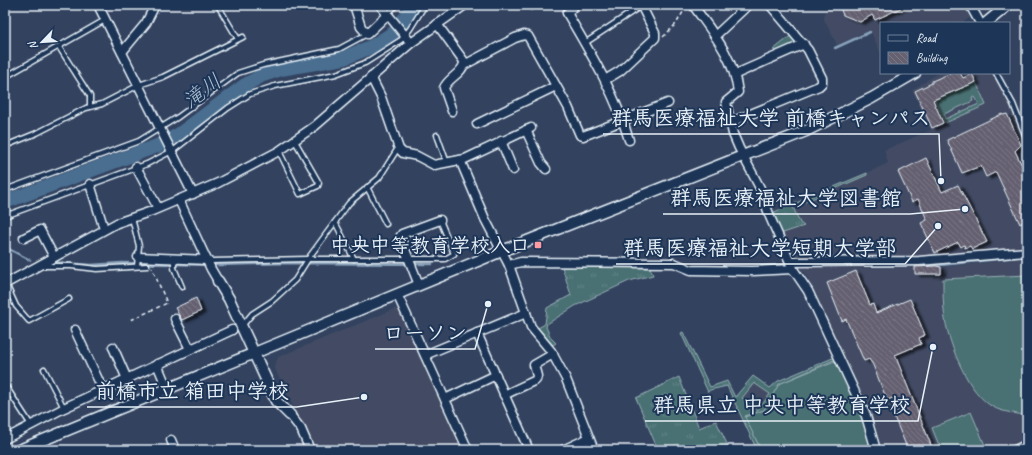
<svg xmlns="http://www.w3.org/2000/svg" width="1032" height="455" font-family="Caveat,'Klee One',sans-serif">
<defs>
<pattern id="grass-tufts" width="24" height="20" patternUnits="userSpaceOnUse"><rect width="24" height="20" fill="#497073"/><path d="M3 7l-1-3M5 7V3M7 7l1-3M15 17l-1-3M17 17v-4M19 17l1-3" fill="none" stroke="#638588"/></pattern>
<pattern id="building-back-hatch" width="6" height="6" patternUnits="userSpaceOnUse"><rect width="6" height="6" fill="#656171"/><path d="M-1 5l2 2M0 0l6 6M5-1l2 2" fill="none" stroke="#7b7886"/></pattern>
<filter id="shadow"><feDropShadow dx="4.5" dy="2.5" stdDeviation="1" flood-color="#0009"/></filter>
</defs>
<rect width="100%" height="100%" fill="#33425f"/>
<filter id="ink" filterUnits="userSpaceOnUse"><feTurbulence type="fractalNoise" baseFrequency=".025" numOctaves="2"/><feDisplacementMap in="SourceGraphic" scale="8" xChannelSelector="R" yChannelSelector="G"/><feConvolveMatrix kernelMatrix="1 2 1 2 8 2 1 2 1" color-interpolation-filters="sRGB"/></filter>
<g filter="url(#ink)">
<g fill="#424b64">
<polygon points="827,5 965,5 970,17 963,23 881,23 881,54 870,30 837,45 824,19 824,12 828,10"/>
<polygon points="938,73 993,73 1009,102 1027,147 1027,249 924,257 895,256 891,255 878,258 794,258 791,257 782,236 783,234 803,225 800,223 793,207 867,175 867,173 888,163 884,150 931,130 912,90"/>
<polygon points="1027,258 1027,450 883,450 874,422 805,272 802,272 800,268 941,267"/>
<polygon points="397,308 400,310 463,450 314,450 274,367 278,357"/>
<polygon points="754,382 770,394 758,410 742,398"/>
</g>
<g fill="url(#grass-tufts)" stroke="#98b0b6" fill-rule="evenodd">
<polygon points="793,34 798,41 797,45 781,51 773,50"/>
<polygon points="867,173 867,175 793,207 800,223 804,226 783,233 782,236 772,213"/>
<polygon points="562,267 650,268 653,275 629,281 575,306 547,324 546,327 551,338 556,343 553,345 538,328 545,324 547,308 571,295"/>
<path d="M683 332 710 387 727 381 735 397 753 376 770 388 778 381 835 357 836 359 779 384 764 410 745 416 761 450H757L727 386 710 390 708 392 681 333ZM754 383 770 394 758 410 742 398Z"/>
<polygon points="679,377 699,428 716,421 730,450 658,450 636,398"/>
</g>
<g fill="#497073" stroke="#98b0b6" fill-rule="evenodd">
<path d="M976 82 986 105 945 123 935 100ZM975 97 979 104 945 119 944 114 973 101 972 98Z"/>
<path d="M1027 275V415H1023C1014 413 1002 412 993 407 968 393 950 347 945 319 943 306 943 293 943 279Z"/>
<polygon points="837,360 864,419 873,450 761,450 745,417 764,410 779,384"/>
<polygon points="971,412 987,450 941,450 932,428"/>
</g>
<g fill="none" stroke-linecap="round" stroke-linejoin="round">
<g stroke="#89a2ba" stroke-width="2.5">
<polyline points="835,48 870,32"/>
<polyline points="5,247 30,260"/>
<polyline points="52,262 91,265 122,263 218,265 286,263 432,264"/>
<polyline points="808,266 940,265 1027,256"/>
</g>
<polyline stroke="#496e90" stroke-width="14" points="5,202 157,146 178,135 245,85 263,75 281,69 344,58 373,46 395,32 414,5"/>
</g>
<g fill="url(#building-back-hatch)" stroke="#e8f1f8" filter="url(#shadow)">
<polygon points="839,5 907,5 875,20 872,15 860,22 843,15"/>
<polygon points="951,73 960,73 963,78 972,74 976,82 933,100 943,123 932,128 915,91 932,83 932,81"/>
<polygon points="1002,114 1003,115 1007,114 1021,145 1015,151 1027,176 1027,220 1020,224 996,172 986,177 981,166 962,173 947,140"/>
<polygon points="926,158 942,192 958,185 987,242 972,249 970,246 965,248 964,245 961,247 958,242 935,253 921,223 927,220 925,215 918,199 912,202 898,172"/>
<polygon points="936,266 941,267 941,274 915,274 915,267"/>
<polygon points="856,271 870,305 873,304 876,313 910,299 925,335 919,338 921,344 895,355 933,450 908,450 892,412 898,410 893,398 887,400 873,365 869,359 864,361 846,319 842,321 827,283"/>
<polygon points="196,298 201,311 182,320 175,308"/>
</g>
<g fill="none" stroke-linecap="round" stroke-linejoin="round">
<g stroke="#e8f1f8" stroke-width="7">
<g id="service">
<polyline points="530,5 531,7"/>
<polyline points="220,9 238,39"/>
<polyline points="387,15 396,5"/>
<polyline points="585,43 641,6"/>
<polyline points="59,47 90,96 90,106"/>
<polyline points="996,73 1013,104 1027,140"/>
<polyline points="5,77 105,20"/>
<polyline points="437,135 447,163"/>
<polyline points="5,146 37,133 86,108 102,104 139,85 163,77 243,37"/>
<polyline points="279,151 300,194 318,186 319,183 295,141"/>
<polyline points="367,187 386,224"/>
<polyline points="5,190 139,141 178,117 238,73 263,65 339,49 367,34"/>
<polyline points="5,216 147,164 174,150 228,108 250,94 275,86 336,74 365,63 401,40 410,29 425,5"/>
<polyline points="132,218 139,246 137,266"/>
<polyline points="335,222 354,259"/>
<polyline points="174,259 174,268 182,287"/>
<polyline points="207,260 212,261 307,259 445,259 454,254 440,220"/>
<polyline points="42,266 71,266 97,269 147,266"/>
<polyline points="6,284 16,306 29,321 69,299"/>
<polyline points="242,326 252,314 272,301 295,280 310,256 349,203 379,178 398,148"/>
<polyline points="44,369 64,408"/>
<polyline points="5,385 31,425"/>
<polyline points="1011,450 1027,442"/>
</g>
</g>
<g stroke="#e8f1f8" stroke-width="11">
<g id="minor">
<polyline points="98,5 193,194"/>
<polyline points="354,5 361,27 367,34 387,15"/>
<polyline points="380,5 411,43"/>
<path d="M575 5 567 13C591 54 616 95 629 140"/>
<path d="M693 5C712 32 734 57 738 92L726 102 733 134 739 148 760 188 770 217 793 269 808 291 866 416 876 450"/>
<polyline points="970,5 980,23"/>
<polyline points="437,24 466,64 515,38 524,35 528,36 568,107 580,135 583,136 668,103"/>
<polyline points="715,36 748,5"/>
<polyline points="122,52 146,23 155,5"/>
<polyline points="736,74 804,44"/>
<polyline points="371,77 381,97 399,149 403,153 417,156 434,165 465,159 531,128"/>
<polyline points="605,80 620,71 655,38 655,33 641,5"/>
<path d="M452 111 444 88C448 78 463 73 464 63"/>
<polyline points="731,122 819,86 822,83 822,78 808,50 770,5"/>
<polyline points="477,124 556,86"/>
<polyline points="526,130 541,163 546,169"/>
<polyline points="501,141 513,170"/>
<polyline points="460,160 485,219 509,265 531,327 551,351 566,379 594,450"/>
<polyline points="136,167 158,208"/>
<polyline points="90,184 104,229"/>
<polyline points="179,200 211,269 218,281"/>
<polyline points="24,238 40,230 54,257"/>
<polyline points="138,257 207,260"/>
<polyline points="791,262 919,261 1027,252"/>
<polyline points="509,265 521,262 674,263 691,270 752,271 793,269"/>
<polyline points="5,284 117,223 152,211 218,183 279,151 315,126 411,43 465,5"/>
<polyline points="419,285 400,237 402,234 440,220"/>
<polyline points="397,294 468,450"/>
<polyline points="175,319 190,349"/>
<polyline points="75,330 103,390"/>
<polyline points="477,333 529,450"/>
<polyline points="113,347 127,379"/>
<polyline points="425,355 526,313"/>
<polyline points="157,364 167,388"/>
<polyline points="504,395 536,380 537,376 534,365 553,354"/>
<polyline points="445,399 496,375"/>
<polyline points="290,415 301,429 310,450"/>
<polyline points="5,439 64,408 232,330"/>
<polyline points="171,440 175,450"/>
<polyline points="563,450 589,438"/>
</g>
</g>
<g stroke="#e8f1f8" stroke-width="13">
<g id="tertiary">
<polyline points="986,23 1008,5"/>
<polyline points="218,281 229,299 276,401 290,415"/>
<polyline points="19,450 502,251 806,131 872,98 915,73"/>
</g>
</g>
<g stroke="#e8f1f8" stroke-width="1.5" stroke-dasharray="4 3" stroke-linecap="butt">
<polyline points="663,37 676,24 686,7"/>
<polyline points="131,320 167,303 152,268"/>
</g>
<use href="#service" stroke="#1d3557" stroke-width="4"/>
<use href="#minor" stroke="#1d3557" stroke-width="8"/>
<use href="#tertiary" stroke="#1d3557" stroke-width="10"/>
</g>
</g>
<rect fill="#ff9aa2" stroke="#1d3557" stroke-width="1.5" x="534" y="241" width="8" height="8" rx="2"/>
<g text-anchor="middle" stroke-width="4" stroke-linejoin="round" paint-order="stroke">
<g font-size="20" font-weight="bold" fill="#e8f1f8" stroke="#1d3557" text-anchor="end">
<text x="530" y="252">中央中等教育学校入口</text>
</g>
<g font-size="21" font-style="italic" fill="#b0c3d4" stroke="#1d3557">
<text transform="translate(202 91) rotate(-37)" y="7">滝川</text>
</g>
</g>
<path fill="none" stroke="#e8f1f8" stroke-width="1.5" d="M941 181L939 134H603M965 209L910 214H663M938 226L905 264H616M488 304L475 349H375M364 397L297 407H87M933 347L918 421H645"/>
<g fill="#e8f1f8" stroke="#1d3557" stroke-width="1.5">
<circle cx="941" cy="181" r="4"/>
<circle cx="965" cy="209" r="4"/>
<circle cx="938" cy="226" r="4"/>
<circle cx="488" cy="304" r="4"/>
<circle cx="364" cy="397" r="4"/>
<circle cx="933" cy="347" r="4"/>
</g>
<g font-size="21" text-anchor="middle" font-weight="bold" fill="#e8f1f8" stroke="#1d3557" stroke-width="4" stroke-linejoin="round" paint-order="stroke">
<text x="771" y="125">群馬医療福祉大学 前橋キャンパス</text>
<text x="786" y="205">群馬医療福祉大学図書館</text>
<text x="760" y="255">群馬医療福祉大学短期大学部</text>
<text x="425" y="340">ローソン</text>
<text x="192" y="398">前橋市立 箱田中学校</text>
<text x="782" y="412">群馬県立 中央中等教育学校</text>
</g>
<rect width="1032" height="455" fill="none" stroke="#1d3557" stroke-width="20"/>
<rect x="10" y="10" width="1012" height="435" fill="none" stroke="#e8f1f8" stroke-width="1.5" filter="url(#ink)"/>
<rect x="880" y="22" width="130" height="52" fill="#1d3557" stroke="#6e8097"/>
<rect x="888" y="35" width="20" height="6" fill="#1d3557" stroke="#6e8097"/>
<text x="916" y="42" font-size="12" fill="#e8f1f8">Road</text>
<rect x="888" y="52" width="20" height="12" fill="url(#building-back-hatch)" stroke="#6e8097"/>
<text x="916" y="62" font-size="12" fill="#e8f1f8">Building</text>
<g transform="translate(42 42) rotate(245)" stroke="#1d3557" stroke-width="3" paint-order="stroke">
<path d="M0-3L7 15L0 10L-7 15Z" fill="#e8f1f8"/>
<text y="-6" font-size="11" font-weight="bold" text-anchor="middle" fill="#e8f1f8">N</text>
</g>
</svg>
